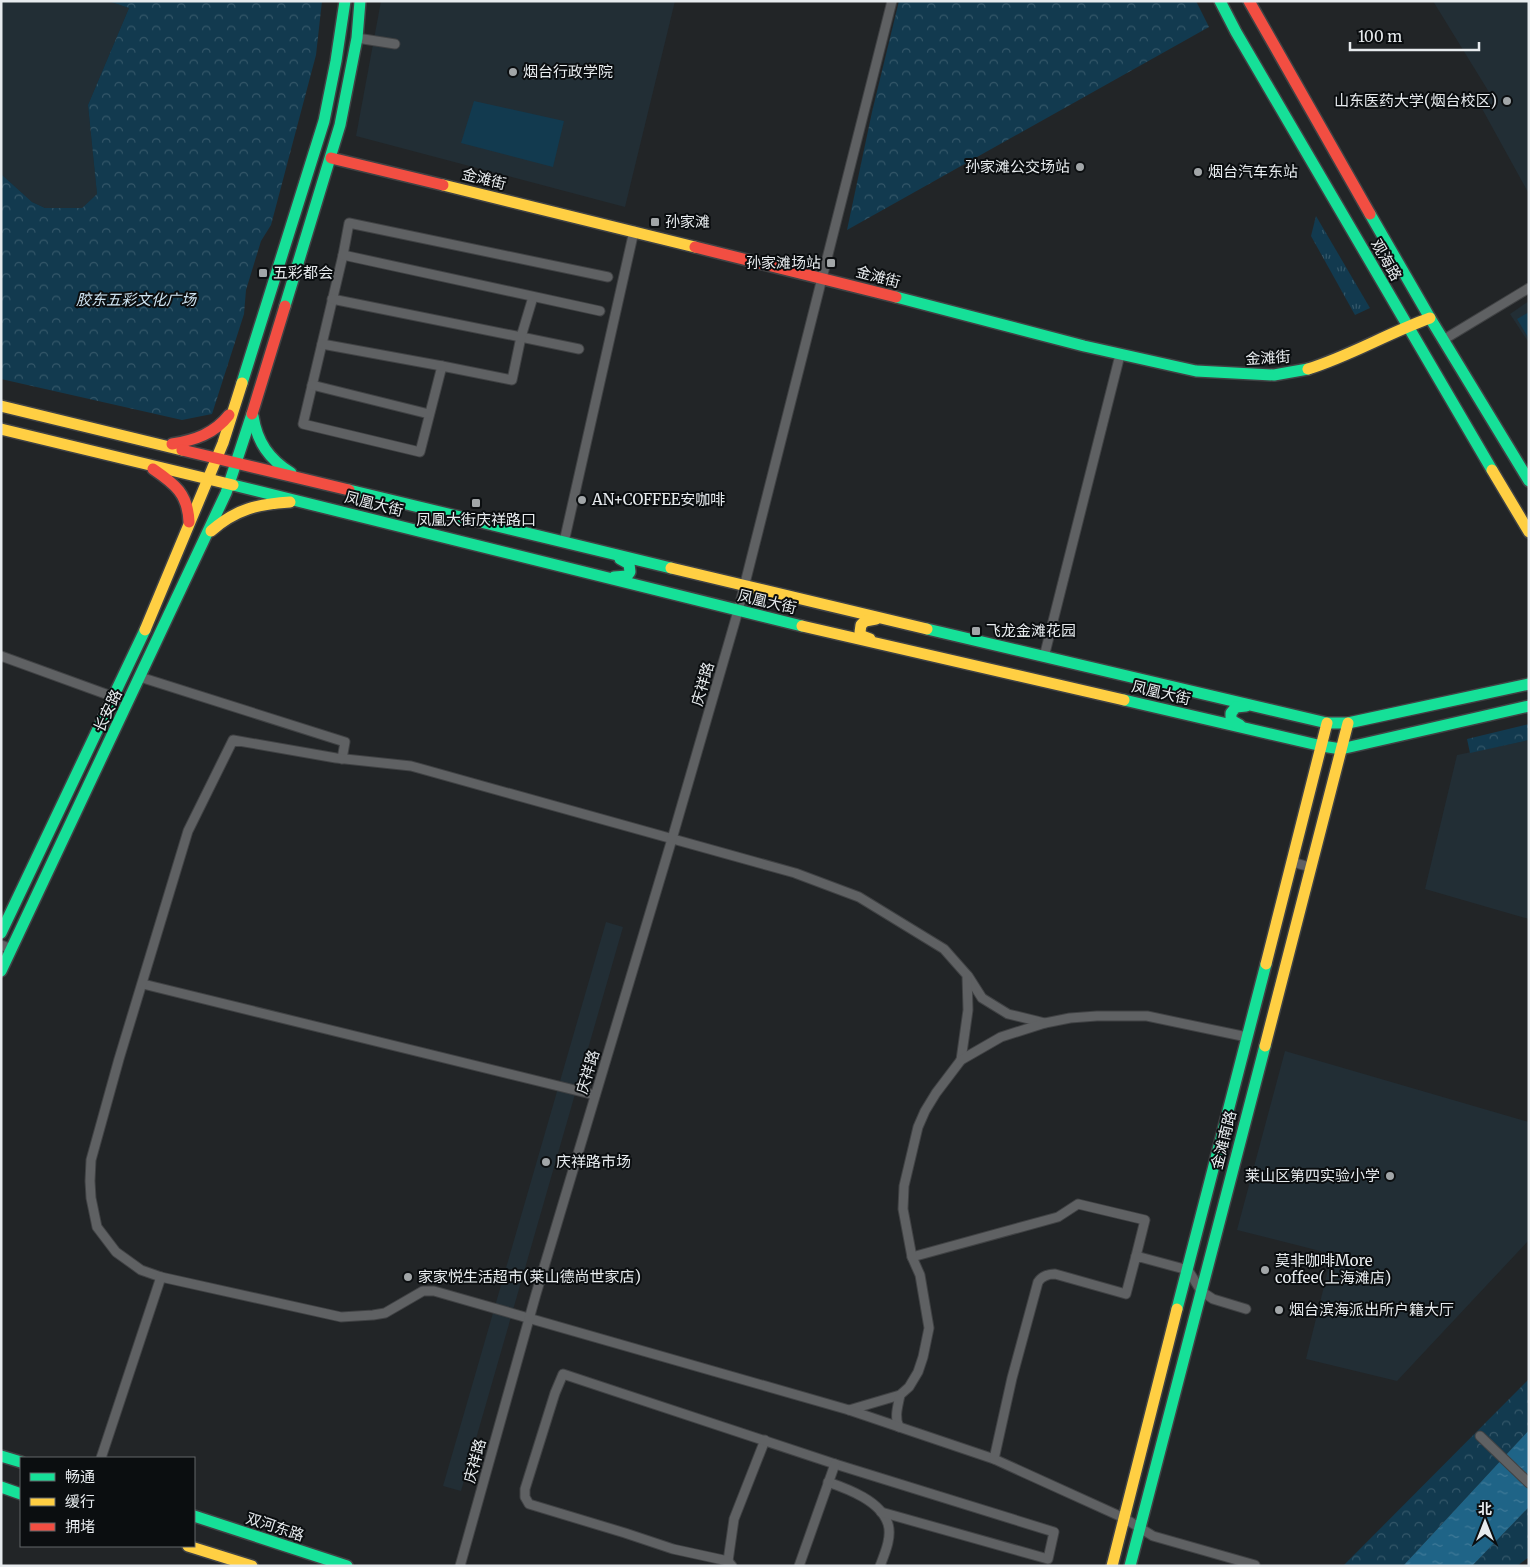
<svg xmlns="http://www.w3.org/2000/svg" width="1530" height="1567" font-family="Merriweather,'Noto Sans SC',serif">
<defs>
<pattern id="grass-tufts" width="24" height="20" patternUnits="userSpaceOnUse" patternTransform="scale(1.25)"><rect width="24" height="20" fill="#123a4f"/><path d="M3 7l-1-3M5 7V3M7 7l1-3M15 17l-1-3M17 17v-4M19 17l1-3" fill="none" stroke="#345769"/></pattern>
<pattern id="forest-crowns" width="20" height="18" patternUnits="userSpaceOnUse" patternTransform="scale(1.25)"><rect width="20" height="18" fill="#123a4f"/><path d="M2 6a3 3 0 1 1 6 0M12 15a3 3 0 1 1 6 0" fill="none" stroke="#345769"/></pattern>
<pattern id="water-ripples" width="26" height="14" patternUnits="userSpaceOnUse" patternTransform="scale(1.25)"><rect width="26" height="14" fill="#1f6487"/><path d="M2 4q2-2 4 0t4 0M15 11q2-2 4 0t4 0" fill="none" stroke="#407a98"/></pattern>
</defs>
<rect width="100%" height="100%" fill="#222527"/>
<g fill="#222e35">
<polygon points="1,1 108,1 129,8 88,105 97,194 82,208 45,208 32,202 1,174"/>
<polygon points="381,1 675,1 625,207 356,136"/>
<polygon points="1433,1 1529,1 1529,194 1480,105 1492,97"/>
<polygon points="1529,301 1529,343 1510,314"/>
<polygon points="1529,740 1529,919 1425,889 1457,755"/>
<polygon points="606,922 623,927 461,1491 443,1486"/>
<polygon points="1285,1051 1529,1122 1529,1240 1397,1381 1306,1359 1332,1254 1237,1230"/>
</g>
<polygon fill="url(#grass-tufts)" points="1316,216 1370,308 1355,315 1311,236"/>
<g fill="url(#forest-crowns)">
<polygon points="108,1 322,1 316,55 271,225 261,241 246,290 244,314 212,414 182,420 1,379 1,174 32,202 45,208 82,208 97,194 88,105 129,8"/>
<polygon points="899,1 1196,1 1209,27 847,230 872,112"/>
<polygon points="1529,724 1529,740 1470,753 1467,739"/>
<polygon points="1529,1379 1529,1430 1403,1566 1343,1566"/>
<polygon points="1529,1507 1529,1557 1517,1566 1472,1566"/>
</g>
<g fill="#123a4f">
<polygon points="474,101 564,121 553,167 461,143"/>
<polygon points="1529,312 1529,339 1517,319"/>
</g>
<polygon fill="url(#water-ripples)" points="1529,1430 1529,1507 1472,1566 1403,1566"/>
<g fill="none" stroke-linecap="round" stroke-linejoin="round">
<g stroke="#404244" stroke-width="11">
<g id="street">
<polyline points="357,38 395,44"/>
<polyline points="343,255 303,424 420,452 442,366 512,380 521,337 579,349"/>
<polyline points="332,299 521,337 533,297"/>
<polyline points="600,311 343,255 349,223 608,277"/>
<polyline points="1443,340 1529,288"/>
<polyline points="322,344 442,366"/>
<polyline points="312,385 429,414"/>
<polyline points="564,542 634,231"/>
<polyline points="1,656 114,697"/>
<polyline points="1044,657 1120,355"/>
<polyline points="140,677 345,742 342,759"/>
<polyline points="1292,862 1310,867"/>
<polyline points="1,945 12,949"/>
<polyline points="968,976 982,998 1008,1014 1045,1023"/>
<polyline points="143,984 595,1095"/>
<polyline points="912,1257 1058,1217 1078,1204 1145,1220 1136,1256"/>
<polyline points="161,1277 141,1270 116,1252 97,1227 91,1198 90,1181 91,1160 119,1059 188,831 233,740 336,758 411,766 795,873 859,897 944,949 967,975 968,1010 961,1060"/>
<polyline points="849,1410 900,1395 909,1387 918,1372 923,1357 929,1328 920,1275 912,1257 903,1209 904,1186 918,1127 925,1111 936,1093 961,1060 1001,1037 1045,1023 1070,1018 1097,1016 1147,1016 1247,1037"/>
<path d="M899 1427C894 1417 898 1406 900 1395"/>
<polyline points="1480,1436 1529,1483"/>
<polyline points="101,1458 161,1277 341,1317 373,1315 385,1313 423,1291 434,1291 849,1410 994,1459 1124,1518 1153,1536 1255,1565"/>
<path d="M994 1459 1012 1378 1038 1282C1042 1276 1047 1274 1055 1274L1126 1294 1136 1256 1188 1270 1201 1291 1213 1299 1246 1309"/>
<path d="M828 1482C848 1489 881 1501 888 1524 892 1537 885 1553 880 1566"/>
<polyline points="728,1561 734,1519 765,1440"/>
<polyline points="460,1566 536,1294 672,839 738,611 892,1"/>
<polyline points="732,1566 728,1561 673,1549 625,1533 529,1504 525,1497 525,1489 555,1393 563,1374 835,1464 1054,1532 1048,1559 881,1512"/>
<polyline points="799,1566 835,1464"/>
</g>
</g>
<g stroke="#404244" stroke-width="14">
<g id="fast">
<polyline points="1220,1 1236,32 1492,470"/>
<polyline points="1370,214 1430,318 1529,481"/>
<polyline points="896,297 1084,346 1196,371 1274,375 1308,369"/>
<polyline points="285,306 340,125 357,38 360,1"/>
<polyline points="242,383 324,121 336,61 345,1"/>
<path d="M253 416C257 442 269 459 291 473"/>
<polyline points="233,485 802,626"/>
<polyline points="349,490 671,568"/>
<polyline points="614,577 627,576 630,572 629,564 620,559"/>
<polyline points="927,629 1327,723 1348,723 1529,684"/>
<polyline points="1124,700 1322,746 1341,749 1529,706"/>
<polyline points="1240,725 1231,720 1231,713 1236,707 1246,706"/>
<polyline points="1,933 145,630"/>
<polyline points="1,971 226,493 252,414"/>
<polyline points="1177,1309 1266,964"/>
<polyline points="1,1456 21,1462"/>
<polyline points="1,1487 21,1494"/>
<polyline points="194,1516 347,1566"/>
<polyline points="1130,1566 1265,1046"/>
</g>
</g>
<g stroke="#404244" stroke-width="14">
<g id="slow">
<polyline points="443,185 695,247"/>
<path d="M1308 369C1350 356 1388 333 1430 318"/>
<polyline points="1,406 182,450"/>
<polyline points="1,429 233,485"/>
<polyline points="1492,470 1529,532"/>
<path d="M211 531C236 509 258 504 290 502"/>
<polyline points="671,568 927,629"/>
<polyline points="802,626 1124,700"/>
<polyline points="145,630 223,443 242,383"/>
<polyline points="870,639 862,636 860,632 861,625 865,621 876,619"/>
<polyline points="1266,964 1327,723"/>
<polyline points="1265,1046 1348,723"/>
<polyline points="188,1546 252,1566"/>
<polyline points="1112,1566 1177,1309"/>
</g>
</g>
<g stroke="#404244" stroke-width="14">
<g id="jam">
<polyline points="1249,1 1370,214"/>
<polyline points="331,158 443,185"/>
<polyline points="695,247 896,297"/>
<polyline points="252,414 285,306"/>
<path d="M172 444C195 440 214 434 229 415"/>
<polyline points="182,450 349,490"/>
<path d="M153 469C175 484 188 494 189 522"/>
</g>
</g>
<use href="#street" stroke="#5f6163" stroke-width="9"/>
<use href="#fast" stroke="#16e098" stroke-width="11"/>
<use href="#slow" stroke="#ffcf43" stroke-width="11"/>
<use href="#jam" stroke="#f24e42" stroke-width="11"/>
</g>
<g fill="#a2a6a8" stroke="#0b0e10" stroke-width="2">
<circle cx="513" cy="72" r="5"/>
<circle cx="1507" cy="101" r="5"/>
<circle cx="1080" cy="167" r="5"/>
<circle cx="1198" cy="172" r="5"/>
<rect x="650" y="217" width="10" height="10" rx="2.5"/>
<rect x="826" y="258" width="10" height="10" rx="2.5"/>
<rect x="258" y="268" width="10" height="10" rx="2.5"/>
<circle cx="582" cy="500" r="5"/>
<rect x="471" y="498" width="10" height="10" rx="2.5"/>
<rect x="971" y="626" width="10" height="10" rx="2.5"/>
<circle cx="546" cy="1162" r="5"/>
<circle cx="1390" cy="1176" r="5"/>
<circle cx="1265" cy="1270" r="5"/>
<circle cx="408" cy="1277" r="5"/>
<circle cx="1279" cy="1310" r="5"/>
</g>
<g text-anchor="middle" stroke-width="4" stroke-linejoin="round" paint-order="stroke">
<g font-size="15" fill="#e7ebee" stroke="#0b0e10" text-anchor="start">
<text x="523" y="77">烟台行政学院</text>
<text x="1497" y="106" text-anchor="end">山东医药大学(烟台校区)</text>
<text x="1070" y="172" text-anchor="end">孙家滩公交场站</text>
<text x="1208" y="177">烟台汽车东站</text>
<text x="665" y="227">孙家滩</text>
<text x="821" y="268" text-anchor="end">孙家滩场站</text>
<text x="273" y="278">五彩都会</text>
<text x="592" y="505">AN+COFFEE安咖啡</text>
<text x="476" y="525" text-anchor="middle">凤凰大街庆祥路口</text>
<text x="986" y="636">飞龙金滩花园</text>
<text x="556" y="1167">庆祥路市场</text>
<text x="1380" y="1181" text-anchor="end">莱山区第四实验小学</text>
<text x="1275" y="1266">莫非咖啡More<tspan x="1275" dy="17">coffee(上海滩店)</tspan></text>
<text x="418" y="1282">家家悦生活超市(莱山德尚世家店)</text>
<text x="1289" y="1315">烟台滨海派出所户籍大厅</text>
</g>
<g font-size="15" fill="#e7ebee" stroke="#0b0e10">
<text transform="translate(484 179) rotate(14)" y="5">金滩街</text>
<text transform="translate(1386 260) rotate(60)" y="5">观海路</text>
<text transform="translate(878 277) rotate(15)" y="5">金滩街</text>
<text transform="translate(1268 358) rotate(-3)" y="5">金滩街</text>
<text transform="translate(374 504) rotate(14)" y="5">凤凰大街</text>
<text transform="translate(767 602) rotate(13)" y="5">凤凰大街</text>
<text transform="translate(703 684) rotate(-74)" y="5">庆祥路</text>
<text transform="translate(1161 693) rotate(13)" y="5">凤凰大街</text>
<text transform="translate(108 711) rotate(-65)" y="5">长安路</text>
<text transform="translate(588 1072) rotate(-73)" y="5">庆祥路</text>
<text transform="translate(1224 1140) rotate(-76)" y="5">金滩南路</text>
<text transform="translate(475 1461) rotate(-75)" y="5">庆祥路</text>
<text transform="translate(275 1527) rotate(18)" y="5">双河东路</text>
</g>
<g font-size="15" font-style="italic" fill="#cee3f1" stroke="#0b0e10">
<text x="136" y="305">胶东五彩文化广场</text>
</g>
</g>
<rect width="1530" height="1567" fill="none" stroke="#e7ebee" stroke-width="5"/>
<rect x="20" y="1457" width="175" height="90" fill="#0b0e10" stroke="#636669"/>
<rect x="30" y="1473" width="25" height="8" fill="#16e098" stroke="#636669"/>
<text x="65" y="1482" font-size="15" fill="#e7ebee">畅通</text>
<rect x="30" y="1498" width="25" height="8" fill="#ffcf43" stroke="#636669"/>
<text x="65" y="1507" font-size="15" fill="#e7ebee">缓行</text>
<rect x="30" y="1523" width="25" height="8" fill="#f24e42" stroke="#636669"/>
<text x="65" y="1532" font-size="15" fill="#e7ebee">拥堵</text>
<g transform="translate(1485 1522)" stroke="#0b0e10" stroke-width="4" paint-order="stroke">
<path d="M0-4L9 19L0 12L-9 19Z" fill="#e7ebee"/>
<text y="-8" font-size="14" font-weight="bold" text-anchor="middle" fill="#e7ebee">北</text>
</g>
<path d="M1350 42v8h129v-8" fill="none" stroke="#e7ebee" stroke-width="2.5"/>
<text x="1358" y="42" font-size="15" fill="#e7ebee" stroke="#0b0e10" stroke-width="4" paint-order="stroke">100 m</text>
</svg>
